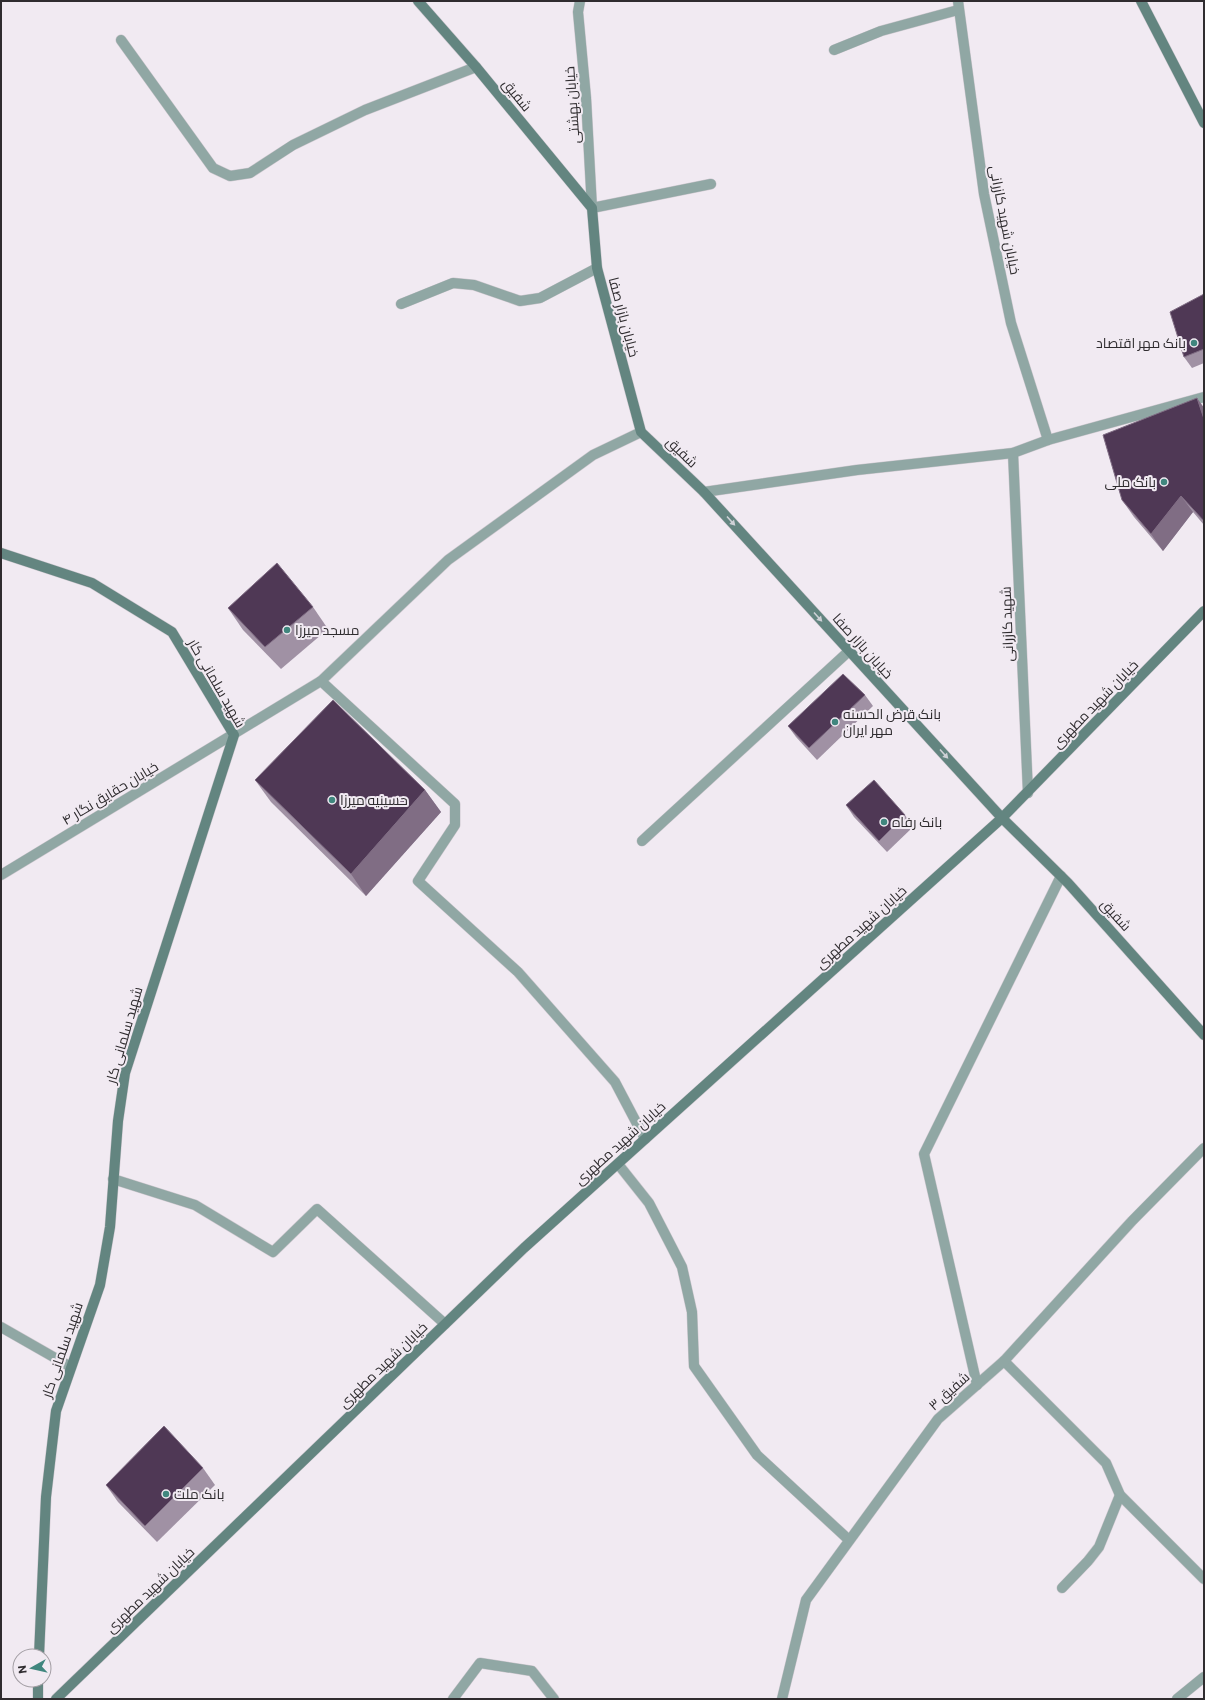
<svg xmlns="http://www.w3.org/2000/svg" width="1205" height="1700" font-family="Commissioner,Cairo,sans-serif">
<rect width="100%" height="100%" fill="#f1eaf2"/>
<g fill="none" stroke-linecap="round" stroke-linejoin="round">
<g stroke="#cec8cf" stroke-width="11">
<g id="lane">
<polyline points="321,681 455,804 455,825 418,881 518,972 615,1082 645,1139"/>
<polyline points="1,875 321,681 448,560 593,455 641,432"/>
<polyline points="618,1164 649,1203 682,1267 692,1312 694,1366 757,1455 849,1540"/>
<polyline points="113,1179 195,1205 273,1252 317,1209 445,1324"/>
<polyline points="1,1327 71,1367"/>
<polyline points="977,1385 924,1154 1061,876"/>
<polyline points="453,1699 480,1663 532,1671 554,1699"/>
</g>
</g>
<g stroke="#cec8cf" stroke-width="11">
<g id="street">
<polyline points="580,1 578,12 586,98 592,208 711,184"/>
<polyline points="958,1 984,194 1011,323 1048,440"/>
<polyline points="121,40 213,168 230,176 250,173 293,145 365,110 476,67"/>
<polyline points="834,50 881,31 958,10"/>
<polyline points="401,304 453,283 474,285 520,301 540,298 597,268"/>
<polyline points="1013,453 1028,793"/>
<polyline points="704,492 857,470 1013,453 1048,440 1204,397"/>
<polyline points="642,841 849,651"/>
<polyline points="1004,1361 1106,1463 1120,1495 1204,1579"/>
<polyline points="1062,1588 1088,1561 1099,1547 1120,1495"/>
<polyline points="782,1699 806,1600 938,1419 1004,1361 1132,1221 1204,1148"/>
<polyline points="1177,1699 1204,1677"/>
</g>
</g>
<g stroke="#cec8cf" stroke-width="11">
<g id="secondary">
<polyline points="418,1 476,67 592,208 597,268 641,432 704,492 1002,818 1068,883 1204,1035"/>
<polyline points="1141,1 1204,123"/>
<polyline points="1,553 92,583 172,632 234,735 125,1073 118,1121 110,1227 100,1285 56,1411 46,1497 39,1656"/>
<polyline points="38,1699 38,1680"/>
<polyline points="56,1699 524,1248 1002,818 1204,611"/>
</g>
</g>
<use href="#lane" stroke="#90a7a4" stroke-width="10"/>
<use href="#street" stroke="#90a7a4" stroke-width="10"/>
<use href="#secondary" stroke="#638580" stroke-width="10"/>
</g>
<g fill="#a091a4">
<polygon points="1204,294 1204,363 1192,368 1184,357"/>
<polygon points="1197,398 1204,408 1204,525 1193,512 1163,551 1134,517 1122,500"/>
<polygon points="313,607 328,629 281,669 243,630 228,608"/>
<polygon points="865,695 873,706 817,760 796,737 788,726"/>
<polygon points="255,780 425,790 441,812 366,896 271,802"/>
<polygon points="846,805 905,815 913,827 887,852 854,817"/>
<polygon points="203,1468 215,1485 157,1542 118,1502 106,1485"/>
</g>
<g fill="#806d84">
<polygon points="1197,398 1204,408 1204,419"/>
<polygon points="1181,496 1193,512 1163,551 1151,534"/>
<polygon points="425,790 441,812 366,896 351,874"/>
</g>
<g fill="#4f3855" stroke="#806d84">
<polygon points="1204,294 1204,349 1184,357 1170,312"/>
<polygon points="1197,398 1204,419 1204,521 1181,496 1151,534 1122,500 1103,435"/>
<polygon points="277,563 313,607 265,647 228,608"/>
<polygon points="843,674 865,695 809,748 788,726"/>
<polygon points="333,700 425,790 351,874 255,780"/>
<polygon points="874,780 905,815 879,841 846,805"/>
<polygon points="164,1426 203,1468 145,1526 106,1485"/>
</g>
<defs><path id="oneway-solid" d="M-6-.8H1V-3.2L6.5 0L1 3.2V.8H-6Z"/></defs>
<g fill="#ced1d6">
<use href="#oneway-solid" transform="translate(731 521) rotate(48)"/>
<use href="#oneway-solid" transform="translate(818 617) rotate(48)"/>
<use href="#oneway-solid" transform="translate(944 754) rotate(48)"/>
</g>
<g fill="#40867e" stroke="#f1eaf2" stroke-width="1.5">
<circle cx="1194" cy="343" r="4"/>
<circle cx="1164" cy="482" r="4"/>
<circle cx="287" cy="630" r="4"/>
<circle cx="835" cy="722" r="4"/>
<circle cx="332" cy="800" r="4"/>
<circle cx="884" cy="822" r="4"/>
<circle cx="166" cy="1494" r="4"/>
</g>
<g text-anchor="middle" stroke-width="4" stroke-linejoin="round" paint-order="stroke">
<g font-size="14" fill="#2f2c2f" stroke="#f1eaf2">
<text transform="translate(517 95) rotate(51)" y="5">شفیق</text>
<text transform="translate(572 105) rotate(-94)" y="5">خیابان بهشتی</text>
<text transform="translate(1005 220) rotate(79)" y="5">خیابان شهید کازرانی</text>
<text transform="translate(624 317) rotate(75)" y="5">خیابان بازار صفا</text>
<text transform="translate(682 452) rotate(44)" y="5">شفیق</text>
<text transform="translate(1007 624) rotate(-92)" y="5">شهید کازرانی</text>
<text transform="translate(863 646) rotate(48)" y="5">خیابان بازار صفا</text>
<text transform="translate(217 683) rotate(60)" y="5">شهید سلمانی کار</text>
<text transform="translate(1095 704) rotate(-46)" y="5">خیابان شهید مطهری</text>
<text transform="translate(110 793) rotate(-31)" y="5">خیابان حقایق نگار ۴</text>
<text transform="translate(1116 915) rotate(48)" y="5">شفیق</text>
<text transform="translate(861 927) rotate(-42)" y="5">خیابان شهید مطهری</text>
<text transform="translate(124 1035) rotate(-74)" y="5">شهید سلمانی کار</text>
<text transform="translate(620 1143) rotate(-42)" y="5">خیابان شهید مطهری</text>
<text transform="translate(62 1350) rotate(-71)" y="5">شهید سلمانی کار</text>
<text transform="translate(383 1365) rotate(-44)" y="5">خیابان شهید مطهری</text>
<text transform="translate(949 1391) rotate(-42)" y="5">شفیق ۳</text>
<text transform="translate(150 1590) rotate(-44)" y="5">خیابان شهید مطهری</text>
</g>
<g font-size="14" fill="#2f2c2f" stroke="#f1eaf2" text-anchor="start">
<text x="1186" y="348" text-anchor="end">بانک مهر اقتصاد</text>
<text x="1156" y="487" text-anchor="end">بانک ملی</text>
<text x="295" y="635">مسجد میرزا</text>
<text x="843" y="719">بانک قرض الحسنه<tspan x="843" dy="16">مهر ایران</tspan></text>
<text x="340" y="805">حسینیه میرزا</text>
<text x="892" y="827">بانک رفاه</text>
<text x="174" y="1499">بانک ملت</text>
</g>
</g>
<rect width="1205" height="1700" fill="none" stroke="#2f2c2f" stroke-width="4"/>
<g transform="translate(32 1668) rotate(262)"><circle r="19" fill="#f1eaf2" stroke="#a39ea4"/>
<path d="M0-3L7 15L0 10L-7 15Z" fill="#40867e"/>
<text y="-6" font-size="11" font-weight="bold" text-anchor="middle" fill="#2f2c2f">N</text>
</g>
</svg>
